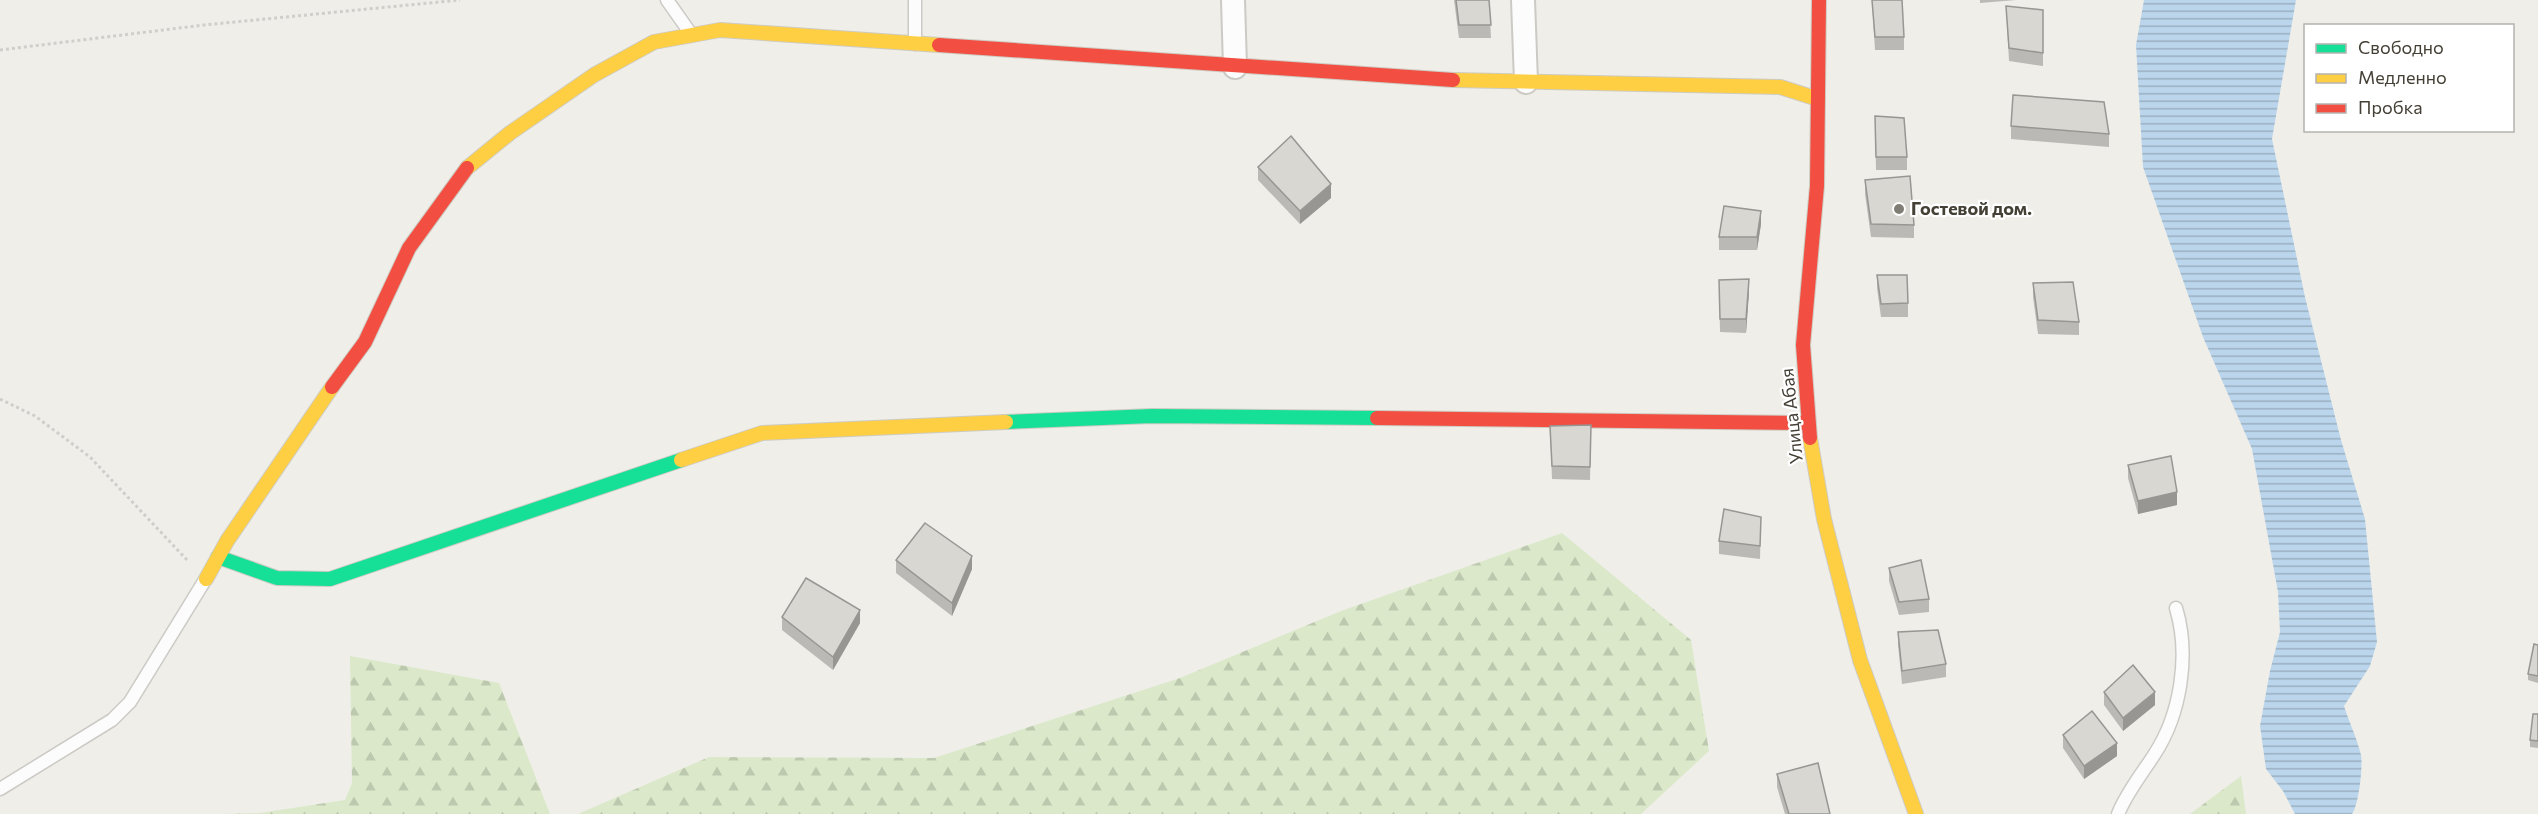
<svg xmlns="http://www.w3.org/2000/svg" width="2538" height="814" font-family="Commissioner,sans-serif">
<defs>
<pattern id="forest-firs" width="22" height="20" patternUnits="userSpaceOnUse" patternTransform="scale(1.5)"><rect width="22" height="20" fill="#dbe9ca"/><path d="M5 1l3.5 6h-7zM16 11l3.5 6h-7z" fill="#bdc9ae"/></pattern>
<pattern id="water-rules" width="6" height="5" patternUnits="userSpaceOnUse" patternTransform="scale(1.5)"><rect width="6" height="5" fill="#bbd6ec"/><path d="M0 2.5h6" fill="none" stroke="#9aafc0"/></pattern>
</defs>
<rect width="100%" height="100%" fill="#efeee9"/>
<g fill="url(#forest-firs)">
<polygon points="1562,533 1691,640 1709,751 1641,814 578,814 709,757 934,758 1180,678 1341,611"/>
<polygon points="350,656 499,683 550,814 223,814 260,813 345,800 352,783"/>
<polygon points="2241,776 2246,814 2190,814"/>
</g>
<path fill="url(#water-rules)" d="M2144 0H2296L2272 139 2305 297 2341 440 2365 519 2377 642 2370 666 2344 706C2349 722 2357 738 2361 755 2363 766 2359 805 2352 814H2295L2283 791 2266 769 2260 726 2270 671 2280 632 2278 592 2252 449 2203 337 2143 167 2136 45Z"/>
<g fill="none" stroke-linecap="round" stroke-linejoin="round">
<g stroke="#cccac5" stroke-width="15">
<g id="lane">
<polyline points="667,0 691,34"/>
<polyline points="915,44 915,0"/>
<polyline points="0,789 112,720 130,702 205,580"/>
<path d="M2118 814C2127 792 2141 775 2154 755 2181 714 2190 655 2176 608"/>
</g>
</g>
<g stroke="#cccac5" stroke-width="26">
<g id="street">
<polyline points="1233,0 1235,67"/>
<polyline points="1523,0 1526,82"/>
</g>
</g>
<g stroke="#cecbc1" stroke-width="16">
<g id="fast">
<polyline points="1006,422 1152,416 1377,418"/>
<polyline points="218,557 277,578 330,579 681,460"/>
</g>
</g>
<g stroke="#cecbc1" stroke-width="16">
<g id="slow">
<polyline points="1453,80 1780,87 1818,99"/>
<polyline points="467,168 510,133 594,75 654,42 720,30 939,45"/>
<polyline points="1810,438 1824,519 1860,660 1916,814"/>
<polyline points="681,460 762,433 1006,422"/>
<polyline points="206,579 227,541 332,387"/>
</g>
</g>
<g stroke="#cecbc1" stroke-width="16">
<g id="jam">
<polyline points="939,45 1453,80"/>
<polyline points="332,387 365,342 409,248 467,168"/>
<polyline points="1377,418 1807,423"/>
<polyline points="1810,438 1803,345 1817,186 1819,0"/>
</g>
</g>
<g stroke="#d0cecb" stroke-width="3" stroke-dasharray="3 3" stroke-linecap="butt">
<polyline points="0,50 204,25 460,0"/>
<polyline points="0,399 35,416 90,457 188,561"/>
</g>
<use href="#lane" stroke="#fdfcfc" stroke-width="12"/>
<use href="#street" stroke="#fdfcfc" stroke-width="22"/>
<use href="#fast" stroke="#16e098" stroke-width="14"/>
<use href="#slow" stroke="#ffcf43" stroke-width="14"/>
<use href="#jam" stroke="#f24e42" stroke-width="14"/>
</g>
<g fill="#bbb9b5">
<polygon points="1454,0 1489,0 1491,38 1459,38"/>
<polygon points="1872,0 1904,37 1904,50 1875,50"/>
<polygon points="1980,0 2016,0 1980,3"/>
<polygon points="2006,6 2043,10 2043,66 2009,61"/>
<polygon points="1875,116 1907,157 1907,170 1876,170"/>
<polygon points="2011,126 2109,134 2109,147 2011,139"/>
<polygon points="1258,167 1331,198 1300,224 1258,180"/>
<polygon points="1865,180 1914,225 1914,238 1871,237 1865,194"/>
<polygon points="1761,224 1757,250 1719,250 1719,237"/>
<polygon points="1877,275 1908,303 1908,317 1881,317 1877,288"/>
<polygon points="1719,280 1749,292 1746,333 1720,332"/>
<polygon points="2033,283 2079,322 2079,335 2038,334 2033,297"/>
<polygon points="1591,425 1590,480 1552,479 1550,426"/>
<polygon points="2128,465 2177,505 2138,514 2128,478"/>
<polygon points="1761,517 1760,559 1719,554 1719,541"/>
<polygon points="896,560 972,569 952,616 896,573"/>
<polygon points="1889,568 1929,599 1929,612 1899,615 1889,581"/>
<polygon points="782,617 860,623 833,670 782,630"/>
<polygon points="1898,632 1946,664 1946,677 1902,684 1898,645"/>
<polygon points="2538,645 2538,683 2528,680 2528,674"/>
<polygon points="2104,692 2155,705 2123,731 2104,705"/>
<polygon points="2538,714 2538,748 2530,747 2530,740"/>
<polygon points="2063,735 2117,756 2084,779 2063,748"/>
<polygon points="1777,774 1830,814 1785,814 1777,787"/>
</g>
<g fill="#989693">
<polygon points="1331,184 1331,198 1300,224 1300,211"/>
<polygon points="1761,211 1761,224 1757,250 1757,237"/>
<polygon points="1749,279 1749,292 1746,333 1746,319"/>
<polygon points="2177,492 2177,505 2138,514 2138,501"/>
<polygon points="972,556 972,569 952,616 952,603"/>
<polygon points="860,610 860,623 833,670 833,657"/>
<polygon points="2155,692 2155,705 2123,731 2123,718"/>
<polygon points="2117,743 2117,756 2084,779 2084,766"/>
</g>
<g fill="#d9d7d2" stroke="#989693" stroke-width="1.5">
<polygon points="1456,0 1489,0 1491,25 1459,25"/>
<polygon points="1872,0 1902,0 1904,37 1875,37"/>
<polygon points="2006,6 2043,10 2043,53 2009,48"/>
<polygon points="2013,95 2104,102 2109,134 2011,126"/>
<polygon points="1875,116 1904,118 1907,157 1876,157"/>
<polygon points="1291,136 1331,184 1300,211 1258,167"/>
<polygon points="1910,176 1914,225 1871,224 1865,180"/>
<polygon points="1724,206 1761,211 1757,237 1719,237"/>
<polygon points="1877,275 1907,275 1908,303 1881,304"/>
<polygon points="1749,279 1746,319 1720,319 1719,280"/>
<polygon points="2073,282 2079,322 2038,320 2033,283"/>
<polygon points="1591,425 1590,467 1552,466 1550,426"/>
<polygon points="2171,456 2177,492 2138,501 2128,465"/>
<polygon points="1724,509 1761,517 1760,546 1719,541"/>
<polygon points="925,523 972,556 952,603 896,560"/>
<polygon points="1921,560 1929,599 1899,602 1889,568"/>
<polygon points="806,578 860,610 833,657 782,617"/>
<polygon points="1938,630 1946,664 1902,671 1898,632"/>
<polygon points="2534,644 2538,645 2538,676 2528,674"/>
<polygon points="2133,665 2155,692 2123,718 2104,692"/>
<polygon points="2092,711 2117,743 2084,766 2063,735"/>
<polygon points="2533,714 2538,714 2538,741 2530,740"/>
<polygon points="1818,763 1830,814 1789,814 1777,774"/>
</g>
<circle fill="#807d75" stroke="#fff" stroke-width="2" cx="1899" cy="209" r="6"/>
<g text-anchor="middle" stroke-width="4.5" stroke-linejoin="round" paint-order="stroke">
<g font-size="18" font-weight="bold" fill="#454036" stroke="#fff" text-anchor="start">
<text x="1911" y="215">Гостевой дом.</text>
</g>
<g font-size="18" fill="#454036" stroke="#fff">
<text transform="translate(1792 416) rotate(-96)" y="6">Улица Абая</text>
</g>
</g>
<rect x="2304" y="24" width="210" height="108" fill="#ffffff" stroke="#b5b3af" stroke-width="1.5"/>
<rect x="2316" y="44" width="30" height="9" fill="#16e098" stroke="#b5b3af" stroke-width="1.5"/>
<text x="2358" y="54" font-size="18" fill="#454036">Свободно</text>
<rect x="2316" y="74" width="30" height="9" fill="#ffcf43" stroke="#b5b3af" stroke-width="1.5"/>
<text x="2358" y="84" font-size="18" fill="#454036">Медленно</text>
<rect x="2316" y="104" width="30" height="9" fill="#f24e42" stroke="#b5b3af" stroke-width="1.5"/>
<text x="2358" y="114" font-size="18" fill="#454036">Пробка</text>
</svg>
